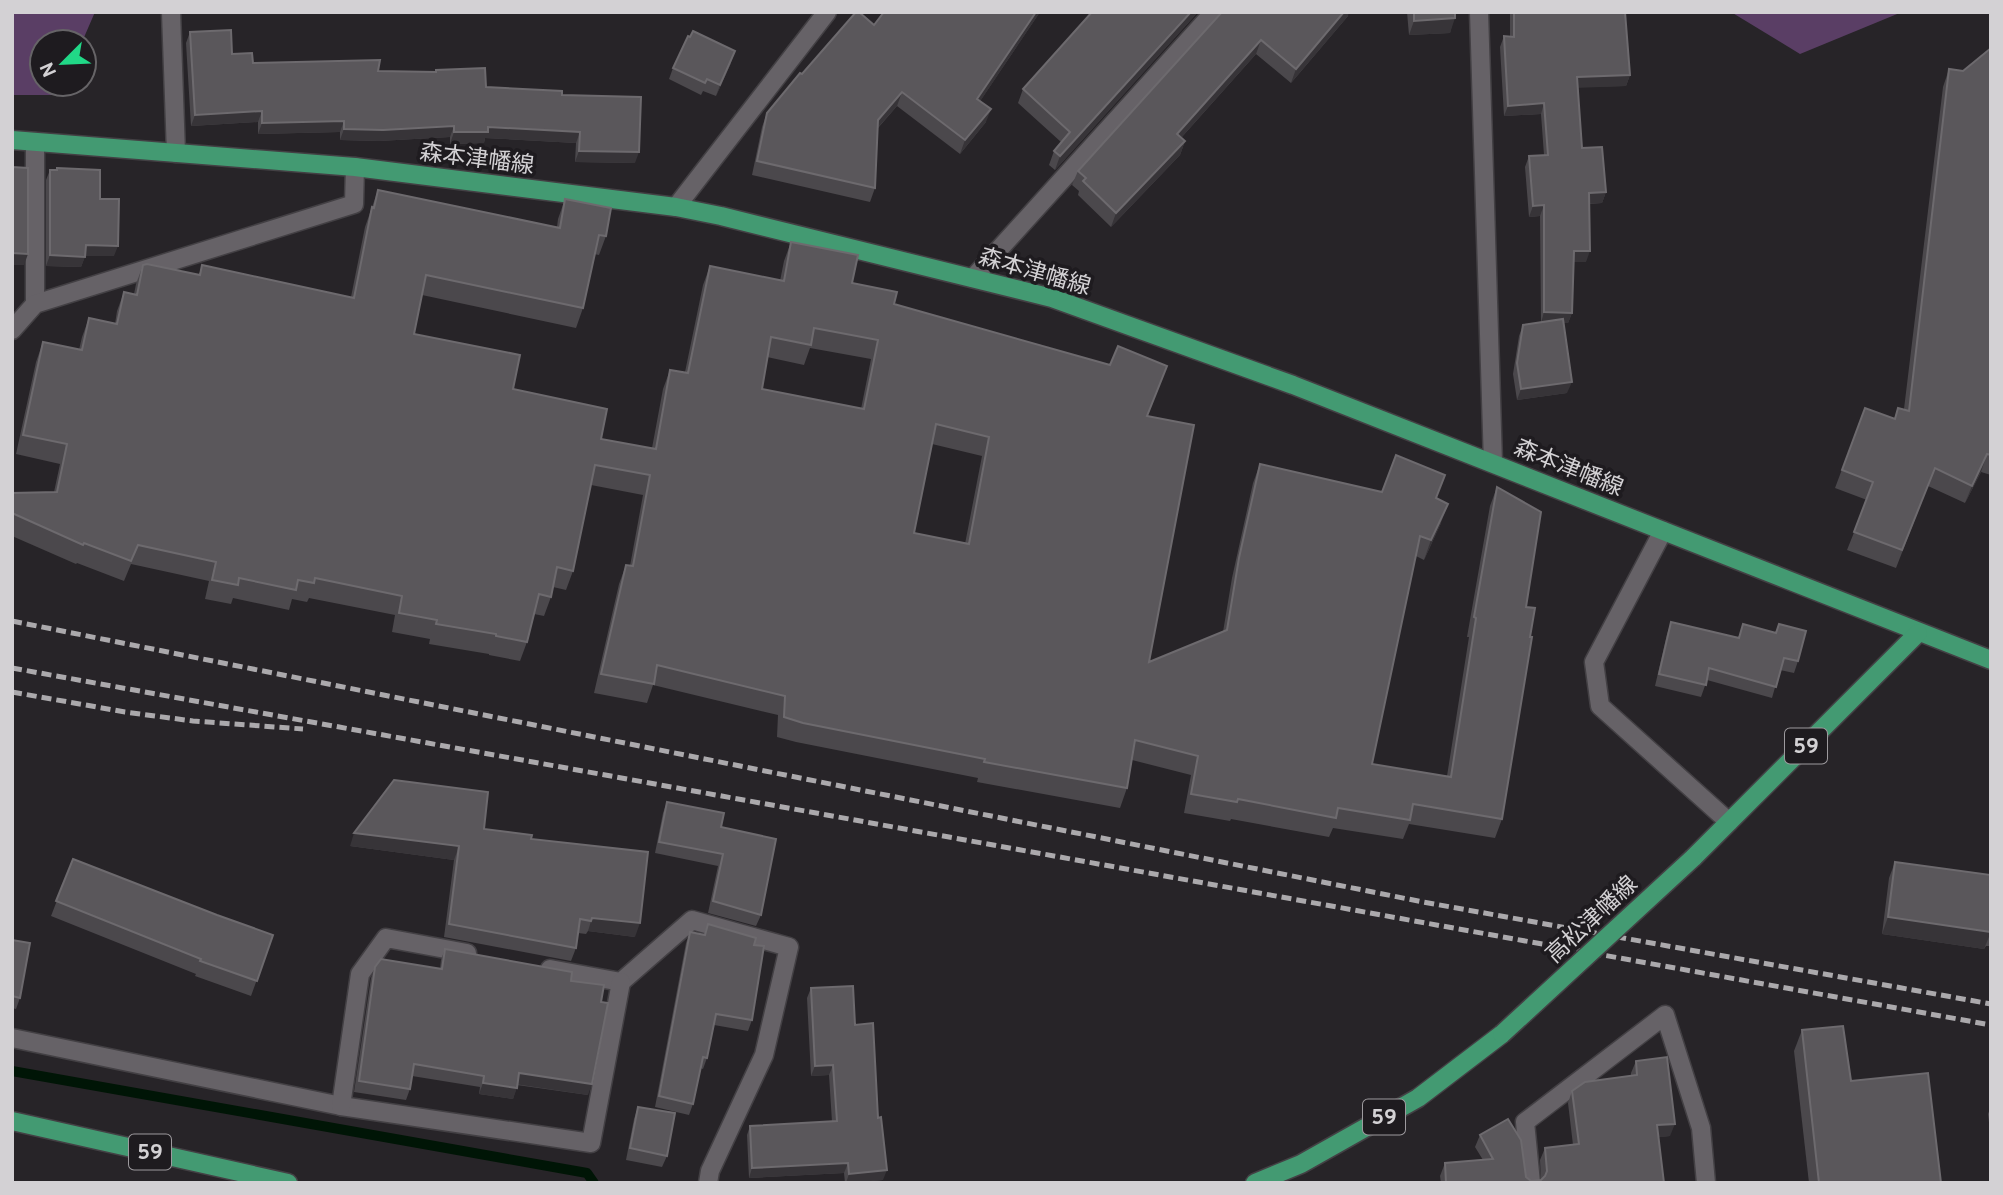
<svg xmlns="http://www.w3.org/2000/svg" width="2003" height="1195" font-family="Overpass,'Noto Sans JP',sans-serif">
<rect width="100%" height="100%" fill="#272428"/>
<g fill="#5a3e65">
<polygon points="12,12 95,12 82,42 42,42 42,84 65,84 61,95 12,95"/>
<polygon points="1731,12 1902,12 1800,54"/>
</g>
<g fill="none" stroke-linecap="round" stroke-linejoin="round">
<polyline stroke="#001506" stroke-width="10" points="12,1071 587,1173 594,1183"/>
<g stroke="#434044" stroke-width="21">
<g id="minor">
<polyline points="171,12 176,153"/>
<polyline points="1479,12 1493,463"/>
<polyline points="676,207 827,12"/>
<polyline points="973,278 1214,12"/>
<polyline points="35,304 35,142"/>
<polyline points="12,330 35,304 354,204 355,167"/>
<polyline points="1663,531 1594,662 1600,706 1729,822"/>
<polyline points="550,969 621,982 692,920 789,947 764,1055 710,1171 708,1183"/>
<polyline points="12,1038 341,1106 591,1143 621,982"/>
<polyline points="341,1106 360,974 386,938 467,953"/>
<polyline points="1531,1183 1525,1122 1665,1015 1701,1128 1706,1183"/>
</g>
</g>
<g stroke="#434044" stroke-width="21">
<g id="major">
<polyline points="12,140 355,167 676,207 721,216 1052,298 1293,385 1991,660"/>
<polyline points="1693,858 1918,633"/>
<polyline points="12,1121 288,1183"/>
<polyline points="1255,1183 1301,1164 1418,1098 1502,1034"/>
</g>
</g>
<use href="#minor" stroke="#666267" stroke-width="18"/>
<use href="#major" stroke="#439a72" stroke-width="18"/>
<g stroke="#aba9ac" stroke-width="5" stroke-dasharray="10 5" stroke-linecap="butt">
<polyline points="12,621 1423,902 1991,1004"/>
<polyline points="12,668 1991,1025"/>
<polyline points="12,692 125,712 193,721 303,729"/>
</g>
<g stroke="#434044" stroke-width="21" stroke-linecap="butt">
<polyline id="major-bridge" points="1502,1034 1693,858"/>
</g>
<use href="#major-bridge" stroke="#439a72" stroke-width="18"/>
</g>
<g fill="#4b484c" fill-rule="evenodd">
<polygon points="884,12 1040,12 980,101 986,122 960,154 897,106 878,128 875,188 870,202 752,175 762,127 767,113 802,74 874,25"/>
<polygon points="1198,12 1055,170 1049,165 1054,151 1061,142 1018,103 1023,89"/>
<polygon points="1222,12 1348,16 1291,83 1256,54 1181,138 1185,141 1180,155 1111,227 1078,195 1079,191 1072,185 1078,171"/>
<polygon points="1407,12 1455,12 1450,33 1409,35"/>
<polygon points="1510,12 1625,12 1630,75 1626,86 1578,87 1582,148 1606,192 1602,203 1589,204 1586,262 1573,262 1572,313 1568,323 1563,323 1567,393 1517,400 1513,374 1519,336 1523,325 1541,322 1540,216 1529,217 1525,167 1529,156 1544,155 1541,114 1504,116 1500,47 1504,36 1510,37"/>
<polygon points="190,32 253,63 378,71 435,72 436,70 486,87 562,95 635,163 575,162 576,143 485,138 484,143 450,144 450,137 379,141 340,140 340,132 258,134 258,122 191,126 186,43"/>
<polygon points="1991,48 1991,475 1981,472 1965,503 1928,486 1896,568 1847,550 1867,500 1835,488 1865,408 1894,419 1898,408 1904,409 1943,87 1949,69 1963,71"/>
<polygon points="731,63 716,96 703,91 701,95 669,79 673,68"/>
<polygon points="50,170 100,199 114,256 85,256 81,267 46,266 46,180"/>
<path d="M378 190 557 227 558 219 565 199 606 236 599 255 594 254 583 308 576 328 422 295 414 334 601 439 652 448 663 389 670 370 685 372 703 285 710 266 780 281 784 261 791 242 852 283 894 304 1148 416 1149 662 1223 632 1232 578 1253 483 1260 464 1382 492 1436 498 1441 523 1424 560 1416 556 1372 764 1447 776 1469 637H1467L1490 506 1497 487 1526 607 1530 637 1502 819 1495 838 1409 824 1403 839 1333 828 1329 837 1231 819 1230 821 1184 813 1191 775 1132 760 1127 788 1120 808 977 782 978 778 796 742 777 737 778 715 653 685 647 703 594 693 619 584 626 565 630 566 643 495 591 485 573 571 566 590 553 587 551 597 544 616 534 614 527 642 520 661 489 655V654L429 644 430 639 392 632 395 615 309 598 307 602 292 599 289 610 233 598 231 604 205 599 209 581 131 564 124 581 77 563 76 564 12 536V493L54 492 60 464 16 454 36 362 43 342 79 350 82 337 89 318 115 324 117 311 124 292 134 294 136 284 143 265 199 275 202 265 351 297 365 227ZM810 348 871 359 861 409 762 389 767 357 804 365ZM932 444 982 456 965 544 914 533Z"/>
<polygon points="1671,622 1739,638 1743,624 1776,633 1779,624 1798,661 1794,673 1780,670 1772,698 1707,680 1701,697 1655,686 1667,634"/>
<polygon points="667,802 721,827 761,915 756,926 708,913 718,866 655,853 663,813"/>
<polygon points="484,829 531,839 635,937 588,931 586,934 578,933 576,948 571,961 444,937 454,860 350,846"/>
<polygon points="73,859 217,915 273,935 251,996 195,976 196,974 51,916"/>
<polygon points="1895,862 1991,875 1991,946 1986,946 1984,949 1882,934 1889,878"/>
<polygon points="708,924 754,945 752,1020 748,1031 714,1025 707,1058 703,1069 700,1068 693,1104 689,1115 655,1107 686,943 690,932 704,935"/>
<polygon points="12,940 20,998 16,1009 12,1008"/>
<polygon points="445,949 571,981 588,1095 517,1085 513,1099 479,1094 480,1087 412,1076 410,1089 406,1100 354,1092 371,978 375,967 440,969 441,960"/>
<polygon points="811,988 855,1025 878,1118 883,1180 845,1183 844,1173 749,1178 747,1135 750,1126 832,1122 829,1075 811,1076 807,998"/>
<polygon points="1802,1030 1851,1081 1941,1183 1809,1183 1794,1051"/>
<polygon points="1636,1061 1670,1136 1658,1137 1664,1183 1441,1183 1440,1176 1445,1163 1483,1160 1475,1147 1480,1135 1531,1181 1541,1180 1540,1160 1545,1148 1573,1145 1568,1103 1572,1091 1631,1076 1631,1073"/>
<polygon points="1991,1106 1991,1139 1988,1114"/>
<polygon points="638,1107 667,1156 662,1167 626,1160 634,1119"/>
</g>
<g fill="#373438">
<polygon points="1036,12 1040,12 973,112 977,99"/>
<polygon points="1191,12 1198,12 1055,170 1060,156"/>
<polygon points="1344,12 1349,12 1348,16 1291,83 1296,69"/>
<polygon points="1455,18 1450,33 1409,35 1414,21"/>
<polygon points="1261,40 1256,54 1172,148 1177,134"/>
<polygon points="735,51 731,63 716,96 720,85"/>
<polygon points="1630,75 1626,86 1574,88 1577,77"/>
<polygon points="902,92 897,106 873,133 878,120"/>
<polygon points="1544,103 1541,114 1504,116 1508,106"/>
<polygon points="991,109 986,122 960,154 965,140"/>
<polygon points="262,111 258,122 191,126 195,115"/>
<polygon points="344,121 340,132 258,134 262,123"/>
<polygon points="454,126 450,137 379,141 340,140 344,129"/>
<polygon points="488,127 580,132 576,143 485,138 484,143 450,144 454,132"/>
<polygon points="1185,141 1180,155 1111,227 1116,213"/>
<polygon points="579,151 639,152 635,163 575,162"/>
<polygon points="1606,192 1602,203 1585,204 1589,193"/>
<polygon points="1544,205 1540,216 1529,217 1533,206"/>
<polygon points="86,245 118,246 114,256 82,256"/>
<polygon points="1574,251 1590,251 1586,262 1570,262"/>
<polygon points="12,253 28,254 24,265 12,265"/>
<polygon points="50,255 85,257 81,267 46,266"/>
<polygon points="1544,312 1572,313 1568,323 1541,323"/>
<polygon points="1572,382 1567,393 1517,400 1521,389"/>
<polygon points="1987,454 1981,472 1965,503 1972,486"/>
<polygon points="1448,504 1441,523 1424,560 1431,540"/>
<polygon points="354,833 459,846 454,860 350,846"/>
<polygon points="1888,917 1991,932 1984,949 1882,934"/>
<polygon points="592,918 640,923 635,937 588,931"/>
<polygon points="833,1065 829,1075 811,1076 815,1066"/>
<polygon points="519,1073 592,1084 588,1095 515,1084"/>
<polygon points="483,1083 517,1088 513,1099 479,1094"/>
<polygon points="1675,1124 1670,1136 1652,1138 1657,1125"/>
<polygon points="848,1163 844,1173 749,1178 752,1168"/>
<polygon points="887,1170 883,1180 846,1183 849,1174"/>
</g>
<g fill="#5a575b" stroke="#6d6a6e" stroke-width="2" fill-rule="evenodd">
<polygon points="856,12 859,12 874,25 884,12 1036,12 977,99 991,109 965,140 902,92 878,120 875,188 757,161 767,113 800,73 802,74"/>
<polygon points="1092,12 1191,12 1060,156 1054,151 1070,132 1023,89"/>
<polygon points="1222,12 1344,12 1296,69 1261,40 1177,134 1185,141 1116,213 1083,181 1086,178 1078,171"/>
<polygon points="1414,12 1455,12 1455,18 1414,21"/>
<polygon points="1514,12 1625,12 1630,75 1577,77 1582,148 1602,147 1606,192 1589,193 1590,251 1574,251 1572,313 1544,312 1544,205 1533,206 1529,156 1548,155 1544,103 1508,106 1504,36 1514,37"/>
<polygon points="231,30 232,54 252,53 253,63 380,60 378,71 436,72 436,70 485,68 486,87 562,91 562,95 641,97 639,152 579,151 580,132 488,127 488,132 454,132 454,126 383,130 344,129 344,121 262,123 262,111 195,115 190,32"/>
<polygon points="693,31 735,51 720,85 707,79 705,83 673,68 688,36 690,37"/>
<polygon points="1991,48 1991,455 1987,454 1972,486 1935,468 1902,550 1854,532 1873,482 1842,470 1865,408 1895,419 1898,408 1909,411 1949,69 1963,71"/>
<polygon points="12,167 28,168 28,254 12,253"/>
<polygon points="57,168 100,170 100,199 119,199 118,246 86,245 85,257 50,255 50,170 57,170"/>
<path d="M378 190 560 228 565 199 611 208 606 236 599 235 583 308 426 275 414 334 520 355 513 389 607 409 601 439 656 449 670 370 688 373 710 266 784 281 791 242 858 255 852 283 897 292 894 304 1110 365 1118 346 1167 366 1147 416 1194 425 1149 662 1227 630 1239 558 1260 464 1382 492 1396 455 1445 475 1436 498 1448 504 1431 540 1420 536 1372 764 1451 777 1476 618 1474 617 1497 487 1541 512 1526 607 1535 608 1530 637H1532L1502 819 1413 804 1410 820 1338 808 1336 818 1238 799 1237 802 1191 794 1198 756 1135 740 1127 788 984 762 985 759 803 723 784 717 785 696 657 665 654 684 601 674 626 565 633 566 650 475 595 465 573 571 557 567 551 597 539 594 527 642 496 636V634L436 624 437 620 399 613 402 596 315 578 314 583 298 580 296 590 239 578 238 585 212 580 216 562 138 545 131 561 84 543 83 545 12 513V493L57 492 67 444 23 435 43 342 82 350 89 318 117 324 124 292 137 295 143 265 147 264 200 275 202 265 354 298 372 207 374 208ZM814 328 878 340 864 409 762 389 771 337 811 345ZM936 424 989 437 969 544 914 533Z"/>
<polygon points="1563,319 1572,382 1521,389 1517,363 1523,325"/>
<polygon points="1671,622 1739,638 1743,624 1776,633 1779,624 1806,631 1798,661 1784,658 1776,687 1709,668 1706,685 1659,674"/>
<polygon points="394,780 488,792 484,829 532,835 531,839 648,852 640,923 592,918 591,921 580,919 576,948 449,924 459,846 354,833"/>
<polygon points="667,802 724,813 721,827 776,839 761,915 713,901 723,854 659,842"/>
<polygon points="73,859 217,915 273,935 257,981 200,961 201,959 56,901"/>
<polygon points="1895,862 1991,875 1991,932 1888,917"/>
<polygon points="708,924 756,938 754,945 764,946 752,1020 716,1014 707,1058 703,1057 693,1104 659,1096 690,932 705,935"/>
<polygon points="12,940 30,943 20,998 12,996"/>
<polygon points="445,949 572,972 571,981 604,985 601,1002 608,1003 592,1084 519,1073 517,1088 483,1083 484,1076 414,1064 410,1089 359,1081 375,967 381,959 442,969"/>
<polygon points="853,986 855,1025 873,1023 878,1118 881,1117 887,1170 849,1174 848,1163 752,1168 750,1126 837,1121 833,1065 815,1066 811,988"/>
<polygon points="1843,1026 1851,1081 1928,1073 1941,1183 1819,1183 1802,1030"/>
<polygon points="1667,1057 1675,1124 1657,1125 1664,1183 1446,1183 1445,1163 1493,1159 1480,1135 1508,1119 1521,1140 1526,1177 1531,1181 1541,1180 1545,1176 1547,1171 1545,1148 1579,1144 1572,1091 1585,1082 1637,1075 1636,1061"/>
<polygon points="638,1107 675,1113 667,1156 630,1148"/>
</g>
<g text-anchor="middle" stroke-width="7" stroke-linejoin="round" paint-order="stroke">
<g fill="#1e1b1f" stroke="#9d9a9e" stroke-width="2">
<rect x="1785" y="728.5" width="42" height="35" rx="5"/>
<rect x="1363" y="1099.5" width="42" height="35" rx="5"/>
<rect x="129" y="1134.5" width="42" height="35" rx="5"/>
</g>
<g font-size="21" font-weight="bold" fill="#d3d1d4">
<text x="1806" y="753">59</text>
<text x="1384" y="1124">59</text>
<text x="150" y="1159">59</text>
</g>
<g font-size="23" fill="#d3d1d4" stroke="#1e1b1f">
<text transform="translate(477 158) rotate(7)" y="8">森本津幡線</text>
<text transform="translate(1035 271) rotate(16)" y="8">森本津幡線</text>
<text transform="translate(1569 467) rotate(22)" y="8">森本津幡線</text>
<text transform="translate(1591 919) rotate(-43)" y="8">高松津幡線</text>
</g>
</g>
<rect width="2003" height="1195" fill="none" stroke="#d3d1d4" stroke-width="28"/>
<g transform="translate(63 63) rotate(246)"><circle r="33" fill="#1e1b1f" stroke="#666467" stroke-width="2"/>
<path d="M0-5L12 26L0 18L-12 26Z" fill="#21d887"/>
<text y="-10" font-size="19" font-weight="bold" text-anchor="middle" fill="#d3d1d4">N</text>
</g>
</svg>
